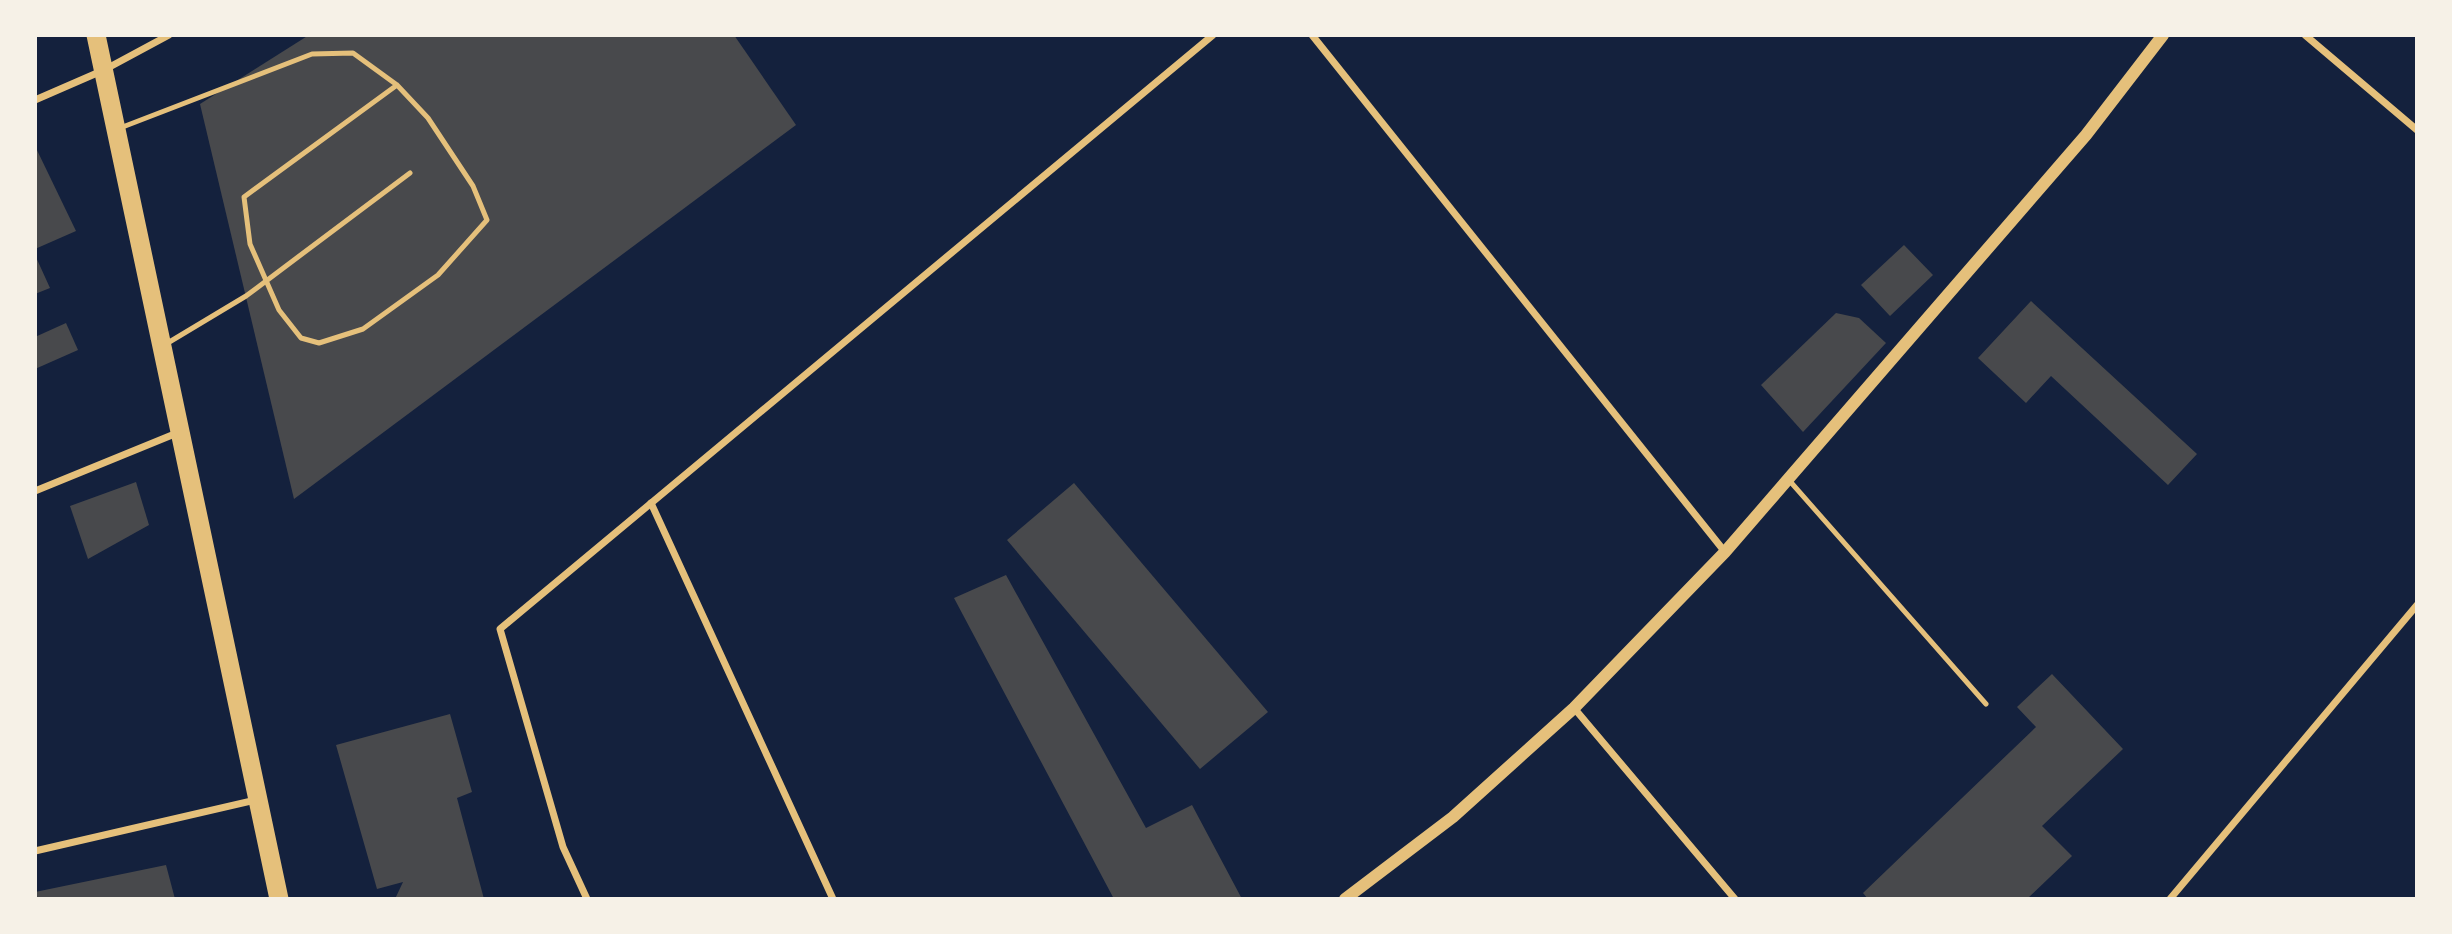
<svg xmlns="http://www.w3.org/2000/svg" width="2452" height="934" font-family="'IBM Plex Sans',sans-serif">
<rect width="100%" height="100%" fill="#14213d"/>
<g fill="#48494c">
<polygon points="309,35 734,35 796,125 294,499 200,104"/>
<polygon points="35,146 76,231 35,249"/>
<polygon points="1904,245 1933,275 1890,316 1861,285"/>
<polygon points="35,255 50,288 35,294"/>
<polygon points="2031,301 2197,454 2168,485 2051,376 2026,403 1978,358"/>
<polygon points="1836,313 1859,318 1886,343 1803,432 1761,385"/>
<polygon points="66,323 78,350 35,369 35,337"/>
<polygon points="136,482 149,525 88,559 70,506"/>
<polygon points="1074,483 1268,712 1200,769 1007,540"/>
<polygon points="1006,575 1146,828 1192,805 1242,899 1114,899 954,598"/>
<polygon points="2052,674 2123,749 2042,826 2072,856 2027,899 1967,899 1966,897 1964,899 1868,899 1863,893 2036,727 2017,707"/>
<polygon points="450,714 472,792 457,798 484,899 395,899 403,882 377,889 336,745"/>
<polygon points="166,865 175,899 35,899 35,892"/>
</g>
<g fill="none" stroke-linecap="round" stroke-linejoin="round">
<g stroke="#e5c07b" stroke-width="5">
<polyline points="120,128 312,54 353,53 397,85 428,118 473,186 487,220 438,275 363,329 319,343 301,338 279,310 250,244 244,197 397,85"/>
<polyline points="166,344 246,296 410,173"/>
<polyline points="1788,479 1986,704"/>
</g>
<g stroke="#e5c07b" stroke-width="7">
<polyline points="1312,35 1725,552"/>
<polyline points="2305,35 2417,130"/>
<polyline points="35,100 104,70 169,35"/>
<polyline points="35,491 177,433"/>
<polyline points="651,503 833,899"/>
<polyline points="1574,708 1735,899"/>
<polyline points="35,851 256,800"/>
<polyline points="587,899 563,847 500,629 1213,35"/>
<polyline points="2170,899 2417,605"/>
</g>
<polyline stroke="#e5c07b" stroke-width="12" points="1345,899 1453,817 1574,708 1725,552 2086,135 2163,35"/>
<polyline stroke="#e5c07b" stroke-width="19" points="96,35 279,899"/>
</g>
<rect width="2452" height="934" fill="none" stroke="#f6f1e7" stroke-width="74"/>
</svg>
